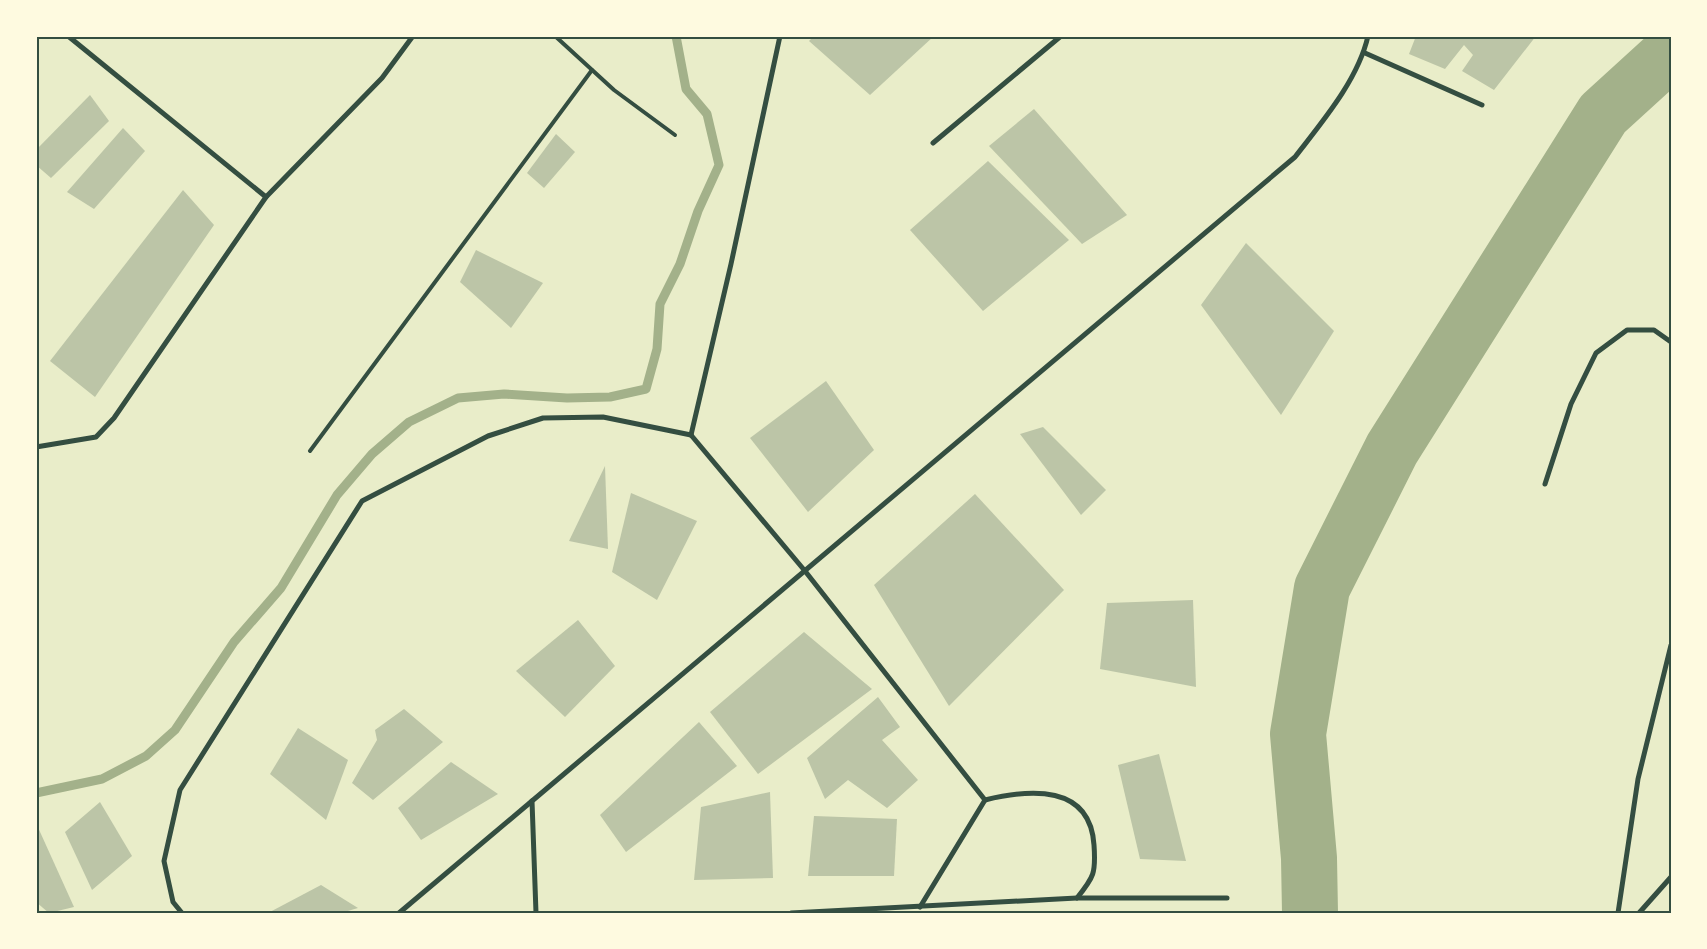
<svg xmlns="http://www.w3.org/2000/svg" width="1707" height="949" font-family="'Noto Sans',sans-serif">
<rect width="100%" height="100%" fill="#e9edc9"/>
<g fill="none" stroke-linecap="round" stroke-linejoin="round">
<polyline stroke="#a3b18a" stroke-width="9" points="36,793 102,779 146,756 175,730 234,642 281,588 337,495 372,454 409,422 458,398 504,394 567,398 610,397 646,389 657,349 660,304 680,264 698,211 719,165 707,114 686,89 676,36"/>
<polyline stroke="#a3b18a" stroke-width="56" points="1310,913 1309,858 1298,734 1322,588 1392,449 1603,114 1671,52"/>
</g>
<g fill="#bcc5a7">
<polygon points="814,36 934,36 870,95 809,41"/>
<polygon points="1416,36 1536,36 1494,90 1462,71 1473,55 1464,45 1445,69 1409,54"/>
<polygon points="90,95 109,121 51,178 36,165 36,150"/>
<polygon points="1034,109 1127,215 1082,244 989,146"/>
<polygon points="123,128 145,151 94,209 67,192"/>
<polygon points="556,134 575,152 544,188 527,173"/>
<polygon points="988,161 1069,240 983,311 910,230"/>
<polygon points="183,190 214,225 95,397 50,361"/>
<polygon points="1246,243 1334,331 1281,415 1201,305"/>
<polygon points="476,250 543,283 511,328 460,282"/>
<polygon points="826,381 874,450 808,512 750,438"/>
<polygon points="1043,427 1106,490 1081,515 1020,434"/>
<polygon points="605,466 608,549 569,541"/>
<polygon points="631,493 697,521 657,600 612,572"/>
<polygon points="975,494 1064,590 949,706 874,585"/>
<polygon points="1193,600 1196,687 1100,669 1107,603"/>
<polygon points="578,620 615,666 565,717 516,671"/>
<polygon points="804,632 872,689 758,774 710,712"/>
<polygon points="878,697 900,727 882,740 918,780 887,808 848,780 825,799 807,758"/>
<polygon points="404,709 443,742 373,800 352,783 377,740 375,730"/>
<polygon points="699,722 737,766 626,852 600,815"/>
<polygon points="298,728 348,760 326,820 270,774"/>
<polygon points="1159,754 1186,861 1140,859 1118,765"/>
<polygon points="451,762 498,794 421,840 398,808"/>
<polygon points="770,792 773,878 694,880 701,807"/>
<polygon points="100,802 132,856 92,890 65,832"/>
<polygon points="814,816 897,819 894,876 808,876"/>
<polygon points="36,823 74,907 49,913 36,902"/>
<polygon points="321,885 358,908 341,913 268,913"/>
</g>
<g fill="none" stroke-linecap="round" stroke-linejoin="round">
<g stroke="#344e41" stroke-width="4">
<polyline points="555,36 614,90 675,135"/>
<polyline points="310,451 592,70"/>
</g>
<g stroke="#344e41" stroke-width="5">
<polyline points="68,36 266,197"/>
<polyline points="1365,53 1482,105"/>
<polyline points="933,143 1061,36"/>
<path d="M691 435 805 571 985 800C1030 789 1090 784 1094 845 1096 873 1094 877 1077 898"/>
<polyline points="691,435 731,264 780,36"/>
<polyline points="36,447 96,437 114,418 266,197 382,78 413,36"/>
<polyline points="1545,484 1571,404 1596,353 1627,330 1654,330 1671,342"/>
<polyline points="920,907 985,800"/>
<polyline points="182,913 173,902 164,861 180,790 362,501 488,436 543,418 603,417 691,435"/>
<polyline points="399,913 532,801"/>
<path d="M536 913 532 801 1295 157C1322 122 1358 80 1368 36"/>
<polyline points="791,913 1077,898 1227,898"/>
<polyline points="1618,913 1638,779 1671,645"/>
<polyline points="1639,913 1671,877"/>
</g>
</g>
<rect width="1707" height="949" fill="none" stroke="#fefae0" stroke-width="75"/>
<rect x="38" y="38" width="1632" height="874" fill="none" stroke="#344e41" stroke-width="2"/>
</svg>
